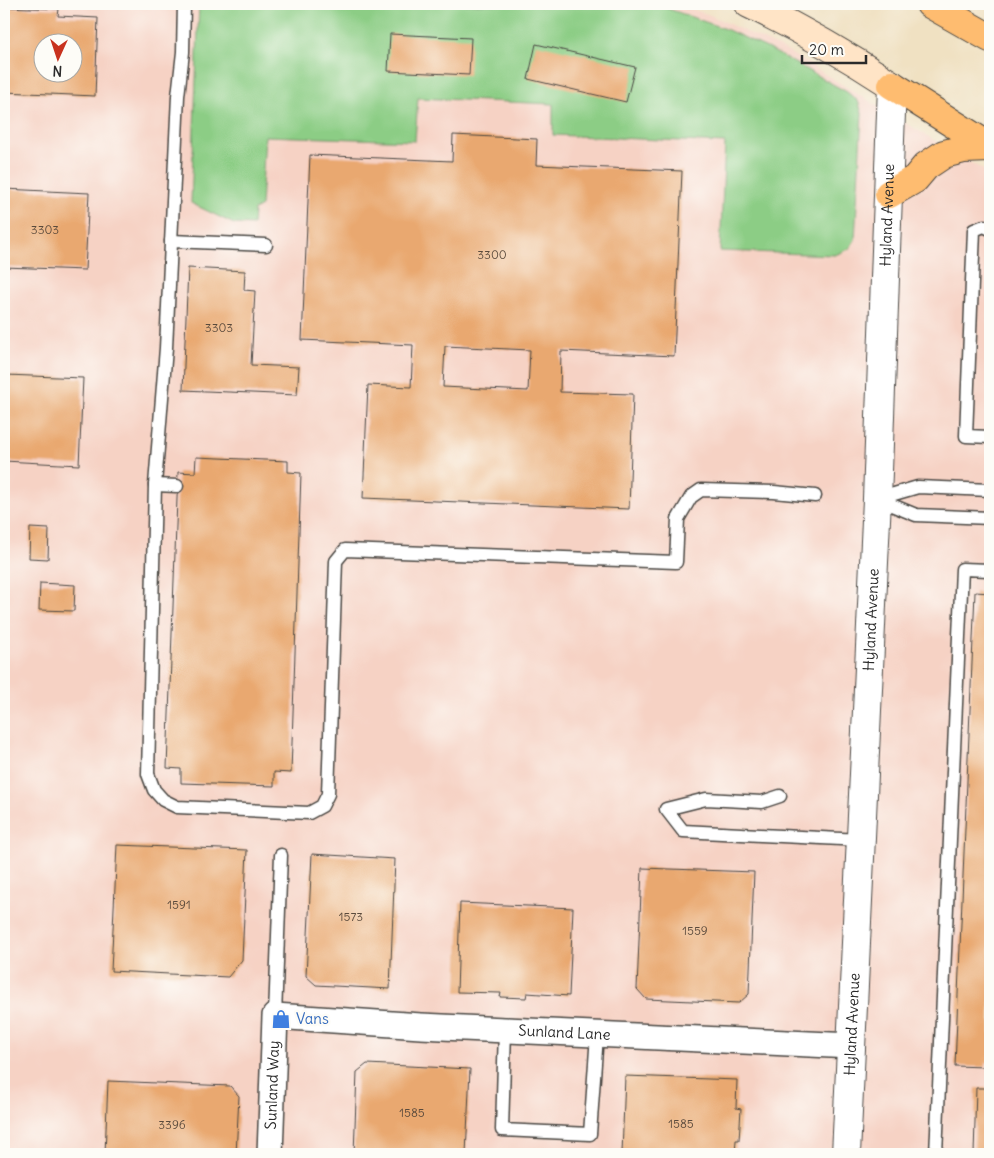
<svg xmlns="http://www.w3.org/2000/svg" width="994" height="1158" font-family="Delius,sans-serif">
<rect width="100%" height="100%" fill="#fdfcf7"/>
<filter id="ink" filterUnits="userSpaceOnUse"><feTurbulence type="fractalNoise" baseFrequency=".02" numOctaves="2"/><feDisplacementMap in="SourceGraphic" scale="10" xChannelSelector="R" yChannelSelector="G"/><feConvolveMatrix kernelMatrix="1 2 1 2 8 2 1 2 1" color-interpolation-filters="sRGB"/></filter>
<filter id="wash" filterUnits="userSpaceOnUse"><feTurbulence type="fractalNoise" baseFrequency=".0096" numOctaves="4" result="noise"/><feDisplacementMap in="SourceGraphic" scale="20" xChannelSelector="R" yChannelSelector="G"/><feGaussianBlur stdDeviation="1.12" result="paint"/><feColorMatrix in="noise" values="0 0 0 0 0 0 0 0 0 0 0 0 0 0 0 0 0 1.4 0 .05"/><feComposite in="paint" operator="in"/></filter>
<g filter="url(#wash)">
<rect width="100%" height="100%" fill="#f0e1c2"/>
<path fill="#f6d2c4" fill-rule="evenodd" d="M4 4H676L710 15 785 50 990 174V1154H4ZM42 42H72V72H42Z"/>
<polygon fill="#8ccd85" stroke="#5c7c58" points="199,4 655,4 728,30 769,49 847,92 858,101 862,113 855,240 849,249 835,255 720,251 725,143 553,135 553,104 418,98 415,141 265,136 261,206 254,210 253,225 234,224 191,203"/>
<g id="blocks">
<g fill="#e9a870" fill-rule="evenodd">
<path d="M4 7 59 9 58 16 98 18 95 96 4 92ZM42 42H72V72H42Z"/>
<polygon points="390,34 471,38 469,75 388,71"/>
<polygon points="536,44 635,67 626,102 528,79"/>
<path d="M453 135 537 139 536 165 682 171 674 356 561 351 560 392 633 394 629 509 363 498 368 385 411 387 413 345 302 340 310 155 452 161ZM445 346 530 350 528 391 443 387Z"/>
<polygon points="4,189 89,193 85,270 4,267"/>
<polygon points="188,268 245,271 244,290 255,291 251,365 299,367 297,395 183,390"/>
<polygon points="4,366 6,367 6,375 83,378 79,465 4,461"/>
<polygon points="196,457 288,461 288,472 301,473 291,773 274,772 274,786 181,783 181,769 167,768 178,472 195,473"/>
<polygon points="30,528 49,529 48,559 29,558"/>
<polygon points="40,583 75,585 74,611 39,610"/>
<polygon points="975,592 990,593 990,1063 985,1063 985,1067 955,1066"/>
<polygon points="117,845 247,850 242,960 228,977 111,971"/>
<polygon points="312,854 395,859 390,989 316,985 306,976"/>
<polygon points="642,868 754,872 749,994 739,1003 646,999 637,989"/>
<polygon points="460,903 573,908 569,996 527,993 526,998 500,997 501,993 457,992"/>
<polygon points="367,1064 470,1069 466,1154 354,1154 357,1072"/>
<polygon points="625,1076 737,1080 736,1108 741,1109 739,1140 736,1140 735,1154 622,1154"/>
<polygon points="108,1081 230,1086 239,1096 236,1154 105,1154"/>
<polygon points="976,1088 990,1088 990,1154 974,1154"/>
</g>
</g>
</g>
<g filter="url(#ink)">
<use href="#blocks" fill-opacity="0" stroke="#494642" stroke-width="1"/>
<g fill="none" stroke-linecap="round" stroke-linejoin="round">
<g stroke="#494642" stroke-width="15">
<g id="service">
<polyline points="184,4 183,52 178,96 166,348 155,485 148,774 154,790 163,800 177,807 309,813 322,806 328,794 336,561 345,550 676,562 678,519 691,497 701,490 774,492 815,496"/>
<polyline points="990,229 984,226 974,230 966,436 990,437"/>
<polyline points="171,241 266,245"/>
<polyline points="155,485 177,486"/>
<polyline points="877,499 916,515 990,518"/>
<polyline points="877,499 918,487 990,490"/>
<polyline points="780,796 762,802 706,799 666,809 683,831 861,840"/>
<polyline points="275,1016 281,855"/>
<polyline points="505,1030 502,1130 590,1134 597,1035"/>
<polyline points="936,1154 962,569 990,570"/>
</g>
</g>
<g stroke="#494642" stroke-width="28">
<g id="minor">
<path id="s1" d="M270 1154 275 1016 421 1026 852 1046"/>
</g>
</g>
<g stroke="#494642" stroke-width="30">
<g id="tertiary">
<path id="s2" d="M846 1154 877 499 892 85"/>
</g>
</g>
<g stroke="#494642" stroke-width="30">
<path id="secondary" d="M749 4C799 28 846 55 892 85"/>
</g>
<g stroke="#494642" stroke-width="30">
<g id="motorway">
<polyline points="930,4 990,38"/>
<polyline points="892,85 990,147"/>
<polyline points="889,194 915,179 926,166 944,154 964,149 990,148"/>
</g>
</g>
<use href="#service" stroke="#fff" stroke-width="12"/>
<use href="#minor" stroke="#fff" stroke-width="25"/>
<use href="#tertiary" stroke="#fff" stroke-width="28"/>
<use href="#secondary" stroke="#ffe4c6" stroke-width="28"/>
<use href="#motorway" stroke="#febc70" stroke-width="28"/>
</g>
</g>
<defs>
<g id="shop-bare" transform="scale(1.5)"><path d="M-5-2.5h2.3a2.7 3.5 0 0 1 5.4 0H5L5.5 6h-11ZM-1.5-2.5h3a1.5 2.3 0 0 0-3 0Z" fill="#3f7fe0" stroke="#fdfcf7" stroke-width="2.5" paint-order="stroke"/></g>
</defs>
<g fill-rule="evenodd">
<use href="#shop-bare" x="281" y="1019"/>
</g>
<g text-anchor="middle" stroke-width="5" stroke-linejoin="round" paint-order="stroke">
<g font-size="12" fill="#5a4a3c">
<text x="45" y="234">3303</text>
<text x="492" y="259">3300</text>
<text x="219" y="332">3303</text>
<text x="179" y="909">1591</text>
<text x="351" y="921">1573</text>
<text x="695" y="935">1559</text>
<text x="412" y="1117">1585</text>
<text x="681" y="1128">1585</text>
<text x="172" y="1129">3396</text>
</g>
<g font-size="15" fill="#2b2b2b" stroke="#fdfcf7">
<text dy="5" stroke="none"><textPath href="#s2" startOffset="940">Hyland Avenue</textPath></text>
<text dy="5" stroke="none"><textPath href="#s2" startOffset="535">Hyland Avenue</textPath></text>
<text dy="5" stroke="none"><textPath href="#s2" startOffset="130">Hyland Avenue</textPath></text>
<text dy="5" stroke="none"><textPath href="#s1" startOffset="428">Sunland Lane</textPath></text>
<text dy="5" stroke="none"><textPath href="#s1" startOffset="69">Sunland Way</textPath></text>
</g>
<g font-size="15" fill="#366cbe" stroke="#fdfcf7" text-anchor="start">
<text x="296" y="1024">Vans</text>
</g>
</g>
<rect width="994" height="1158" fill="none" stroke="#fdfcf7" stroke-width="20"/>
<g transform="translate(58 58) rotate(183)"><circle r="24" fill="#fdfcf7" stroke="#a9a8a5"/>
<path d="M0-4L9 19L0 12L-9 19Z" fill="#c8321e"/>
<text y="-8" font-size="14" font-weight="bold" text-anchor="middle" fill="#2b2b2b">N</text>
</g>
<path d="M802 55v8h64v-8" fill="none" stroke="#2b2b2b" stroke-width="2.5"/>
<text x="809" y="55" font-size="15" fill="#2b2b2b" stroke="#fdfcf7" stroke-width="4" paint-order="stroke">20 m</text>
</svg>
